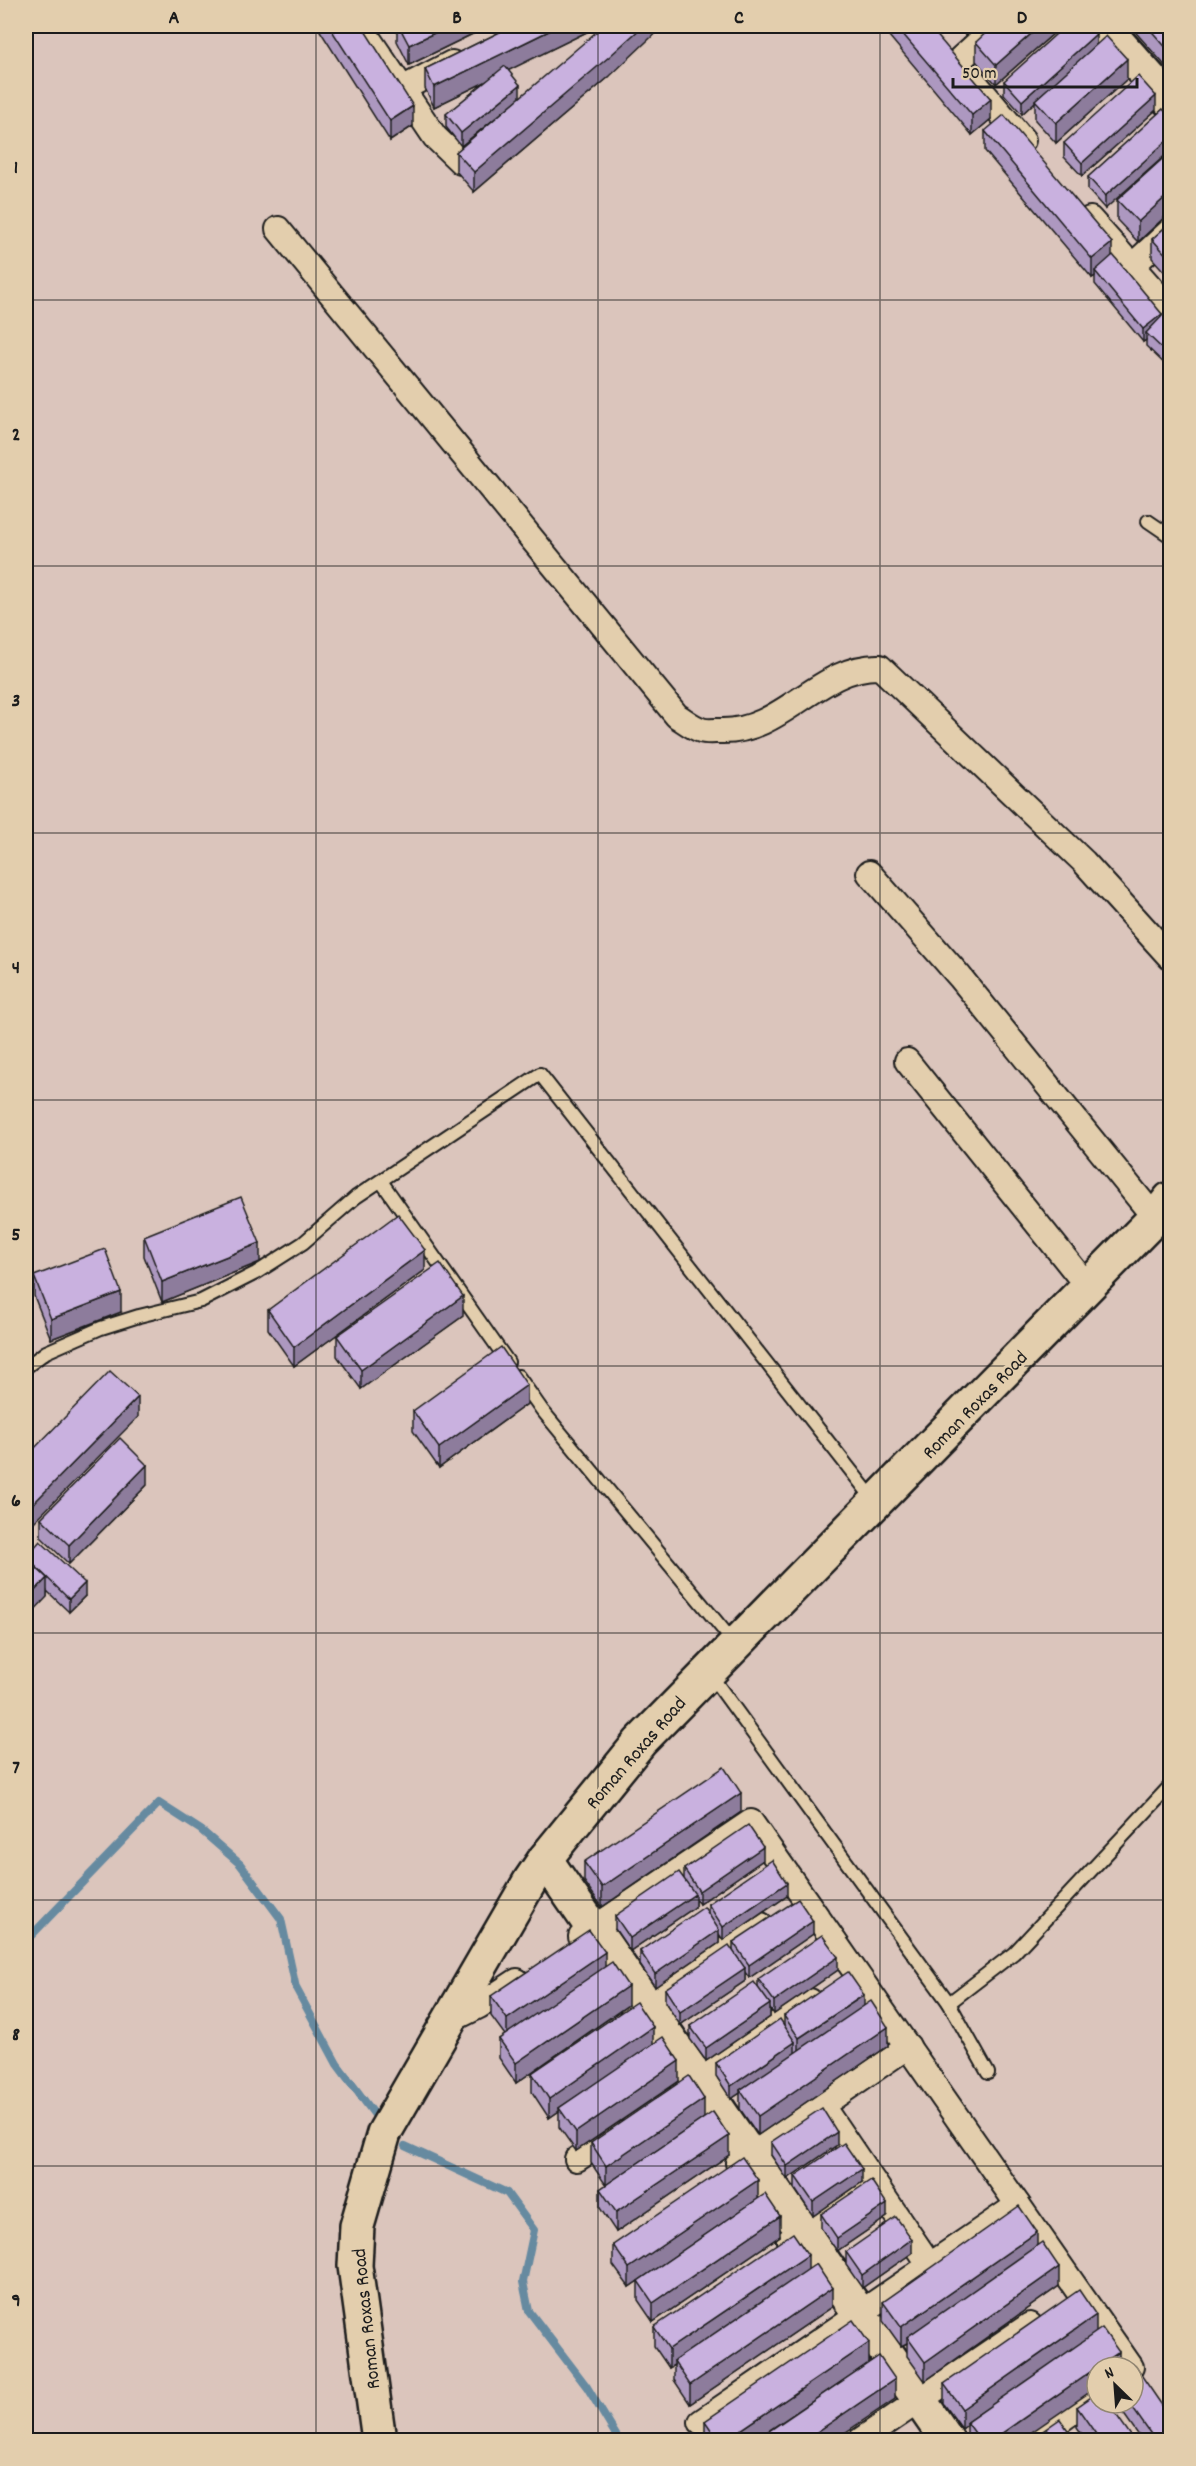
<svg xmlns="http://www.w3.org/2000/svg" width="1196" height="2466" font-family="Dekko,sans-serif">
<rect width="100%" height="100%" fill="#dbc5bc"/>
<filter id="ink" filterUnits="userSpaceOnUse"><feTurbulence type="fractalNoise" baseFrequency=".0167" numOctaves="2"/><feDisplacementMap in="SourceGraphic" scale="12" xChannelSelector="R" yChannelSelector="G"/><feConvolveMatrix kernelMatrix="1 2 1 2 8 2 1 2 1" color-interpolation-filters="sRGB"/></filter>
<g filter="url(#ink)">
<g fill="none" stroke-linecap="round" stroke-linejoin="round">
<g stroke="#668aa0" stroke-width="8">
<polyline points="26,1941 159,1803 201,1830 240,1864 281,1919 296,1988 337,2064 378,2119"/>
<polyline points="405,2146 507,2193 534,2230 523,2282 529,2311 587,2387 619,2440"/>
</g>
<g stroke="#1c1c1c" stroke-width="16">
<g id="lane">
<polyline points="1148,521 1170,536"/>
<polyline points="381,1181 508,1362"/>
<polyline points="26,1367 46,1352 101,1328 139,1316 201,1301 256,1273 303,1243 356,1197 540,1074 874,1500"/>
<polyline points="518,1376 542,1410 735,1644"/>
<polyline points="709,1673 949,2003 988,2073"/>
<polyline points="949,2003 1014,1953 1170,1786"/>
</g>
</g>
<g stroke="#1c1c1c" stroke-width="28">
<g id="street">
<polyline points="360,26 435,137 461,162 480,145"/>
<polyline points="957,62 997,26"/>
<polyline points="970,77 1023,140"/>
<polyline points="402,89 452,63"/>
<polyline points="1090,219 1170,309"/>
<path d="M278 229 677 716C684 720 692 727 701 730 706 732 714 731 719 731 782 734 819 665 880 667L1084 862 1170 957"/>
<polyline points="1131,267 1170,231"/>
<polyline points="869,873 960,977 1155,1218"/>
<polyline points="907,1061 1088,1287"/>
<polyline points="581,1937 751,1822 1131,2367"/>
<polyline points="633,2012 761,1925"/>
<polyline points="447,2022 479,2006 517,1981"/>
<polyline points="683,2088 810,2001"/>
<polyline points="822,2106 930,2265"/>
<polyline points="577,2159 617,2133"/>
<polyline points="738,2163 908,2046"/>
<polyline points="789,2241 874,2183"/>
<polyline points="701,2422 1018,2205"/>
<polyline points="861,2440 1030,2325"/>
<polyline points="1033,2440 1097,2394"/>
</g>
</g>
<g stroke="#1c1c1c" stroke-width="38">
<g id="secondary">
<polyline points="1103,26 1170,101"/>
<polyline points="545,1859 947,2440"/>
<polyline points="379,2440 355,2266 357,2226 384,2133 530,1881 545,1859 640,1742 1155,1218 1170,1199"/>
</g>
</g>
<use href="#lane" stroke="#e3cead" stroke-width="12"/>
<use href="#street" stroke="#e3cead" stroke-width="24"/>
<use href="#secondary" stroke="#e3cead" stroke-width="33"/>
</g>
<g fill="#ad98c0" stroke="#1c1c1c" stroke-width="1.5">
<polygon points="317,26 362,26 413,126 390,141"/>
<polygon points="397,26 489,26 409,65 397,41"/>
<polygon points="512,26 599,26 508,70 520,97 610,76 474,192 456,171 456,152 488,125 461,146 446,127 446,114 485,82 434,107 425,88 425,69"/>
<polygon points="884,26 929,26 991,119 972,135 884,30"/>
<polygon points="956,26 975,26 965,35"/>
<polygon points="1062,26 996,84 976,61 976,42"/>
<polygon points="1130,26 1170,26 1170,71"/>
<polygon points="1096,45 1127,79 1056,143 1035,120 1035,102 1022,114 1004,94 1004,81"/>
<polygon points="1163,109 1105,209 1088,190 1088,177"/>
<polygon points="1156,110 1082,176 1064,157 1064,143"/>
<polygon points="985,131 1112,257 1162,316 1170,320 1170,369 1146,346 1146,340 1143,342 1095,284 1095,276 1092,278 985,151"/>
<polygon points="1170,152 1138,242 1117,220 1117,200"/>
<polygon points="1170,223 1170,278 1152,258 1152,239"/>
<polygon points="144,1236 260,1262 162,1302 144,1256"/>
<polygon points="425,1270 294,1366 268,1329 268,1310"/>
<polygon points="34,1276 121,1312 51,1339 34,1296"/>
<polygon points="463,1316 361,1389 337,1356 337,1336"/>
<polygon points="527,1404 439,1468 413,1431 413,1411"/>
<polygon points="147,1485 69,1564 41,1537 41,1518"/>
<polygon points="26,1557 85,1596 69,1612 47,1591 47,1597"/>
<polygon points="741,1812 602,1907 584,1881 584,1862"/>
<polygon points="763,1860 699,1904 695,1899 695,1907 630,1951 615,1929 615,1916 684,1878 684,1869"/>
<polygon points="787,1896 723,1940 719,1934 719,1943 655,1987 640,1965 640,1951 708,1913 708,1904"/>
<polygon points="813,1934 749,1978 745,1972 745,1981 680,2025 665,2002 665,1989 733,1951 733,1942"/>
<polygon points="605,1966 628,2005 516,2083 499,2058 499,2039 505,2035 491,2016 491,1996"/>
<polygon points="838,1970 774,2014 770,2009 770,2017 706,2061 690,2039 690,2026 758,1988 758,1979"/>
<polygon points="864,2006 888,2046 758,2135 740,2109 740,2093 731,2099 716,2076 716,2063 784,2025 784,2016"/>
<polygon points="653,2044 679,2081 576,2151 559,2127 559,2111 549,2118 532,2092 532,2073"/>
<polygon points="704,2118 729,2155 616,2232 600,2208 600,2189 606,2185 591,2163 591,2143"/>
<polygon points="771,2142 837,2145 787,2179 771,2155"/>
<polygon points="795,2176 862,2182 813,2216 795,2189"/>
<polygon points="758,2199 780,2236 653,2322 638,2300 638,2281 629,2287 613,2265 613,2245"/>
<polygon points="821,2214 887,2217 837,2251 821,2228"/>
<polygon points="1037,2245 1059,2286 925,2381 907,2356 907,2343 901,2346 883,2321 883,2302"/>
<polygon points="846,2252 912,2253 862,2288 846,2265"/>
<polygon points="808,2270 832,2307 690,2404 674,2380 674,2365 669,2368 654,2346 654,2327"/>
<polygon points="1096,2332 1119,2367 1020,2440 967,2440 967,2425 962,2429 944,2404 944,2384"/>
<polygon points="1116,2403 1133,2403 1170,2440 1142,2440"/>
<polygon points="1077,2407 1134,2440 1086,2440 1077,2427"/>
<polygon points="705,2421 755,2440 705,2440"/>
</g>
<g fill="#8d7c9c" stroke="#1c1c1c" stroke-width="1.5">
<polygon points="449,26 489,26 409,65 409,45"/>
<polygon points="559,26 599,26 434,107 434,87"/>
<polygon points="643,26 663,26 610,76 474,192 474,172"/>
<polygon points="965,26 975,26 965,35"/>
<polygon points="1040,26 1062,26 996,84 996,65"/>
<polygon points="1096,34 1096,47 1035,100 1035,102 1022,114 1022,101"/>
<polygon points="1127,59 1127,79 1056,143 1056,123"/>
<polygon points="520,85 520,98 461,146 461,133"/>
<polygon points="1156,96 1156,110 1082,176 1082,163"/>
<polygon points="991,99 991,119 972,135 972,115"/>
<polygon points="413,106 413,126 390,141 390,121"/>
<polygon points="1170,138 1170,151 1105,209 1105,196"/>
<polygon points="1170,193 1170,212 1138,242 1138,222"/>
<polygon points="1112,243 1112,262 1095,271 1095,276 1092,278 1092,259"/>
<polygon points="1162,314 1162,327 1146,333 1146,340 1143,342 1143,329"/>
<polygon points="260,1243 260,1262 162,1302 162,1282"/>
<polygon points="425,1250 425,1270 294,1366 294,1347"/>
<polygon points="121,1292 121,1312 51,1339 51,1319"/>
<polygon points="463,1296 463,1316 361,1389 361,1370"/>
<polygon points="527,1385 527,1404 439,1468 439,1448"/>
<polygon points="138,1397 138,1417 26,1530 26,1511"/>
<polygon points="147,1465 147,1485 69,1564 69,1545"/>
<polygon points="47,1578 47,1597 26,1619 26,1600"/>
<polygon points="85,1583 85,1596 69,1612 69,1599"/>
<polygon points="741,1793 741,1812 602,1907 602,1887"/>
<polygon points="763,1847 763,1860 699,1904 699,1891"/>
<polygon points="787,1883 787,1896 723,1940 723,1927"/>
<polygon points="695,1894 695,1907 630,1951 630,1938"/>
<polygon points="813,1921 813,1934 749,1978 749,1965"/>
<polygon points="719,1930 719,1943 655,1987 655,1974"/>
<polygon points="605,1952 605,1972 507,2038 507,2019"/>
<polygon points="838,1957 838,1970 774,2014 774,2001"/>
<polygon points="745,1968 745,1981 680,2025 680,2012"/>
<polygon points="628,1986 628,2005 516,2083 516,2063"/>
<polygon points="864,1995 864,2008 799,2052 799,2038"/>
<polygon points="770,2004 770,2017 706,2061 706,2048"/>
<polygon points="653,2027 653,2047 559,2108 559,2111 549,2118 549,2099"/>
<polygon points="888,2027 888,2046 758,2135 758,2116"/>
<polygon points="795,2042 795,2055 740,2090 740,2093 731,2099 731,2086"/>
<polygon points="679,2061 679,2081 576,2151 576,2132"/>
<polygon points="704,2099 704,2118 606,2185 606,2166"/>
<polygon points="837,2132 837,2145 787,2179 787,2166"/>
<polygon points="729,2136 729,2155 616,2232 616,2212"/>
<polygon points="862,2169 862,2182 813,2216 813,2202"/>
<polygon points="758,2180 758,2199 629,2287 629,2268"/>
<polygon points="887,2204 887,2217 837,2251 837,2238"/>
<polygon points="780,2216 780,2236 653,2322 653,2303"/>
<polygon points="1037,2232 1037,2251 907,2337 907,2343 901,2346 901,2327"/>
<polygon points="912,2239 912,2253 862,2288 862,2275"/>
<polygon points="808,2255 808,2274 674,2361 674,2365 669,2368 669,2349"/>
<polygon points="1059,2267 1059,2286 925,2381 925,2362"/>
<polygon points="832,2288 832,2307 690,2404 690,2385"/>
<polygon points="1096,2315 1096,2334 967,2422 967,2425 962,2429 962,2409"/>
<polygon points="869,2343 869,2363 755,2440 726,2440"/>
<polygon points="1119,2352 1119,2367 1097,2367"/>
<polygon points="1097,2367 1097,2387 1020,2440 992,2440"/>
<polygon points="895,2379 895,2399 834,2440 805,2440"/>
</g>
<g fill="#c9b1df" stroke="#1c1c1c" stroke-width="1.5">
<polygon points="329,26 362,26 413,106 390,121"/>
<polygon points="399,26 449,26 409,45"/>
<polygon points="512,26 559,26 434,87 425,69"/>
<polygon points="603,26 643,26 610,56 474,172 456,152 587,40"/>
<polygon points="896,26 929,26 991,99 972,115"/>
<polygon points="993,26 1040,26 996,65 976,42"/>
<polygon points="1065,26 1088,26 1096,34 1022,101 1004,81"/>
<polygon points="1147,26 1170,26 1170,52"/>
<polygon points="1106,36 1127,59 1056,123 1035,100"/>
<polygon points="505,66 520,85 461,133 446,114"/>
<polygon points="1138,76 1156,96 1082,163 1064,143"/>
<polygon points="1163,109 1170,117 1170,138 1105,196 1088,177"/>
<polygon points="1004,115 1112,243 1092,259 985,131"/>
<polygon points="1170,152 1170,193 1138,222 1117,200"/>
<polygon points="1170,223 1170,259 1152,239"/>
<polygon points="1113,255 1162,314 1143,329 1095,271"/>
<polygon points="1164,314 1170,320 1170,356 1146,333"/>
<polygon points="241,1197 260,1243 162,1282 144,1236"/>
<polygon points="398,1214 425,1250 294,1347 268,1310"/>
<polygon points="105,1249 121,1292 51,1319 34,1276"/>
<polygon points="440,1263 463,1296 361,1370 337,1336"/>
<polygon points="501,1347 527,1385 439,1448 413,1411"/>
<polygon points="110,1371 138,1397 26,1511 26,1457"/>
<polygon points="120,1438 147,1465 69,1545 41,1518"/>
<polygon points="40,1541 85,1583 69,1599 26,1557"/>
<polygon points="26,1558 47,1578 26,1600"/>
<polygon points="724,1767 741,1793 602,1887 584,1862"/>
<polygon points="748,1825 763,1847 699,1891 684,1869"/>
<polygon points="772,1860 787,1883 723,1927 708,1904"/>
<polygon points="679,1872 695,1894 630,1938 615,1916"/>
<polygon points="798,1899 813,1921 749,1965 733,1942"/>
<polygon points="704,1907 719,1930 655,1974 640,1951"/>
<polygon points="589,1930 605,1952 507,2019 491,1996"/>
<polygon points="822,1935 838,1957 774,2001 758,1979"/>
<polygon points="729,1945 745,1968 680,2012 665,1989"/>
<polygon points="612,1962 628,1986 516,2063 499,2039"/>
<polygon points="848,1972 864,1995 799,2038 784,2016"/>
<polygon points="754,1982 770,2004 706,2048 690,2026"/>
<polygon points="871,2001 888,2027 758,2116 740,2090"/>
<polygon points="636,2002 653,2027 549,2099 532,2073"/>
<polygon points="780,2019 795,2042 731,2086 716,2063"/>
<polygon points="663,2037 679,2061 576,2132 559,2108"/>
<polygon points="689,2076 704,2099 606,2166 591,2143"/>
<polygon points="822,2108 837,2132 787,2166 771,2142"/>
<polygon points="713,2112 729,2136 616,2212 600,2189"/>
<polygon points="844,2143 862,2169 813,2202 795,2176"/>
<polygon points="742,2157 758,2180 629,2268 613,2245"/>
<polygon points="871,2180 887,2204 837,2238 821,2214"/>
<polygon points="765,2194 780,2216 653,2303 638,2281"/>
<polygon points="1019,2206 1037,2232 901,2327 883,2302"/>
<polygon points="896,2217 912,2239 862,2275 846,2252"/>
<polygon points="793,2233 808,2255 669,2349 654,2327"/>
<polygon points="1042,2242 1059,2267 925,2362 907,2337"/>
<polygon points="816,2264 832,2288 690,2385 674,2361"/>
<polygon points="1079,2290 1096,2315 962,2409 944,2384"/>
<polygon points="853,2320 869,2343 726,2440 718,2440 705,2421"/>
<polygon points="1102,2328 1119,2352 992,2440 980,2440 967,2422"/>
<polygon points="879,2356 895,2379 805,2440 756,2440"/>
<polygon points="1135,2366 1170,2417 1170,2440 1155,2440 1129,2403 1133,2403 1133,2368"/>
<polygon points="1097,2393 1097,2403 1108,2403 1134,2440 1100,2440 1077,2407"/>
<polygon points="1060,2419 1075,2440 1040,2440 1037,2435"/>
</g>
</g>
<path fill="none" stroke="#1c1c1c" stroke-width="1.5" stroke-opacity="0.55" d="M316 26V2440M598 26V2440M880 26V2440M26 300H1170M26 566H1170M26 833H1170M26 1100H1170M26 1366H1170M26 1633H1170M26 1900H1170M26 2166H1170"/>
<g text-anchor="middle" stroke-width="6" stroke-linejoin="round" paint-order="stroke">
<g font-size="20" fill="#1c1c1c" stroke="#e3cead">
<text transform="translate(974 1404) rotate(-46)" y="7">Roman Roxas Road</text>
<text transform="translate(635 1752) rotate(-49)" y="7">Roman Roxas Road</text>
<text transform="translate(365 2319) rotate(-96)" y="7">Roman Roxas Road</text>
</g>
</g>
<rect width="1196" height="2466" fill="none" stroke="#e3cead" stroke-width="66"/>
<g transform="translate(1115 2385) rotate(335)"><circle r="28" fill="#e3cead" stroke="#938773" stroke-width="1.5"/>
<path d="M0-4.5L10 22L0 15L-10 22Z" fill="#1c1c1c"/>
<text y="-9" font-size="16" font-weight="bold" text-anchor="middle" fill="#1c1c1c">N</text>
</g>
<path d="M953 78v9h184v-9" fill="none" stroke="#1c1c1c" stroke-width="3"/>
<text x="962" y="78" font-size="18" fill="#1c1c1c" stroke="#e3cead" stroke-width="4.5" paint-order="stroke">50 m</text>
<rect x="33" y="33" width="1130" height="2400" fill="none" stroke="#1c1c1c" stroke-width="2"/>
<g font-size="20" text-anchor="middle" font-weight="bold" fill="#1c1c1c">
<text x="174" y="23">A</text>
<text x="457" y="23">B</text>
<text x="739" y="23">C</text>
<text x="1022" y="23">D</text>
<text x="16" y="173">1</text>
<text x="16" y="440">2</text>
<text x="16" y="706">3</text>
<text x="16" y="973">4</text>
<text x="16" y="1240">5</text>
<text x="16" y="1506">6</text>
<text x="16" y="1773">7</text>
<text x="16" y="2040">8</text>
<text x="16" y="2306">9</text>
</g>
</svg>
